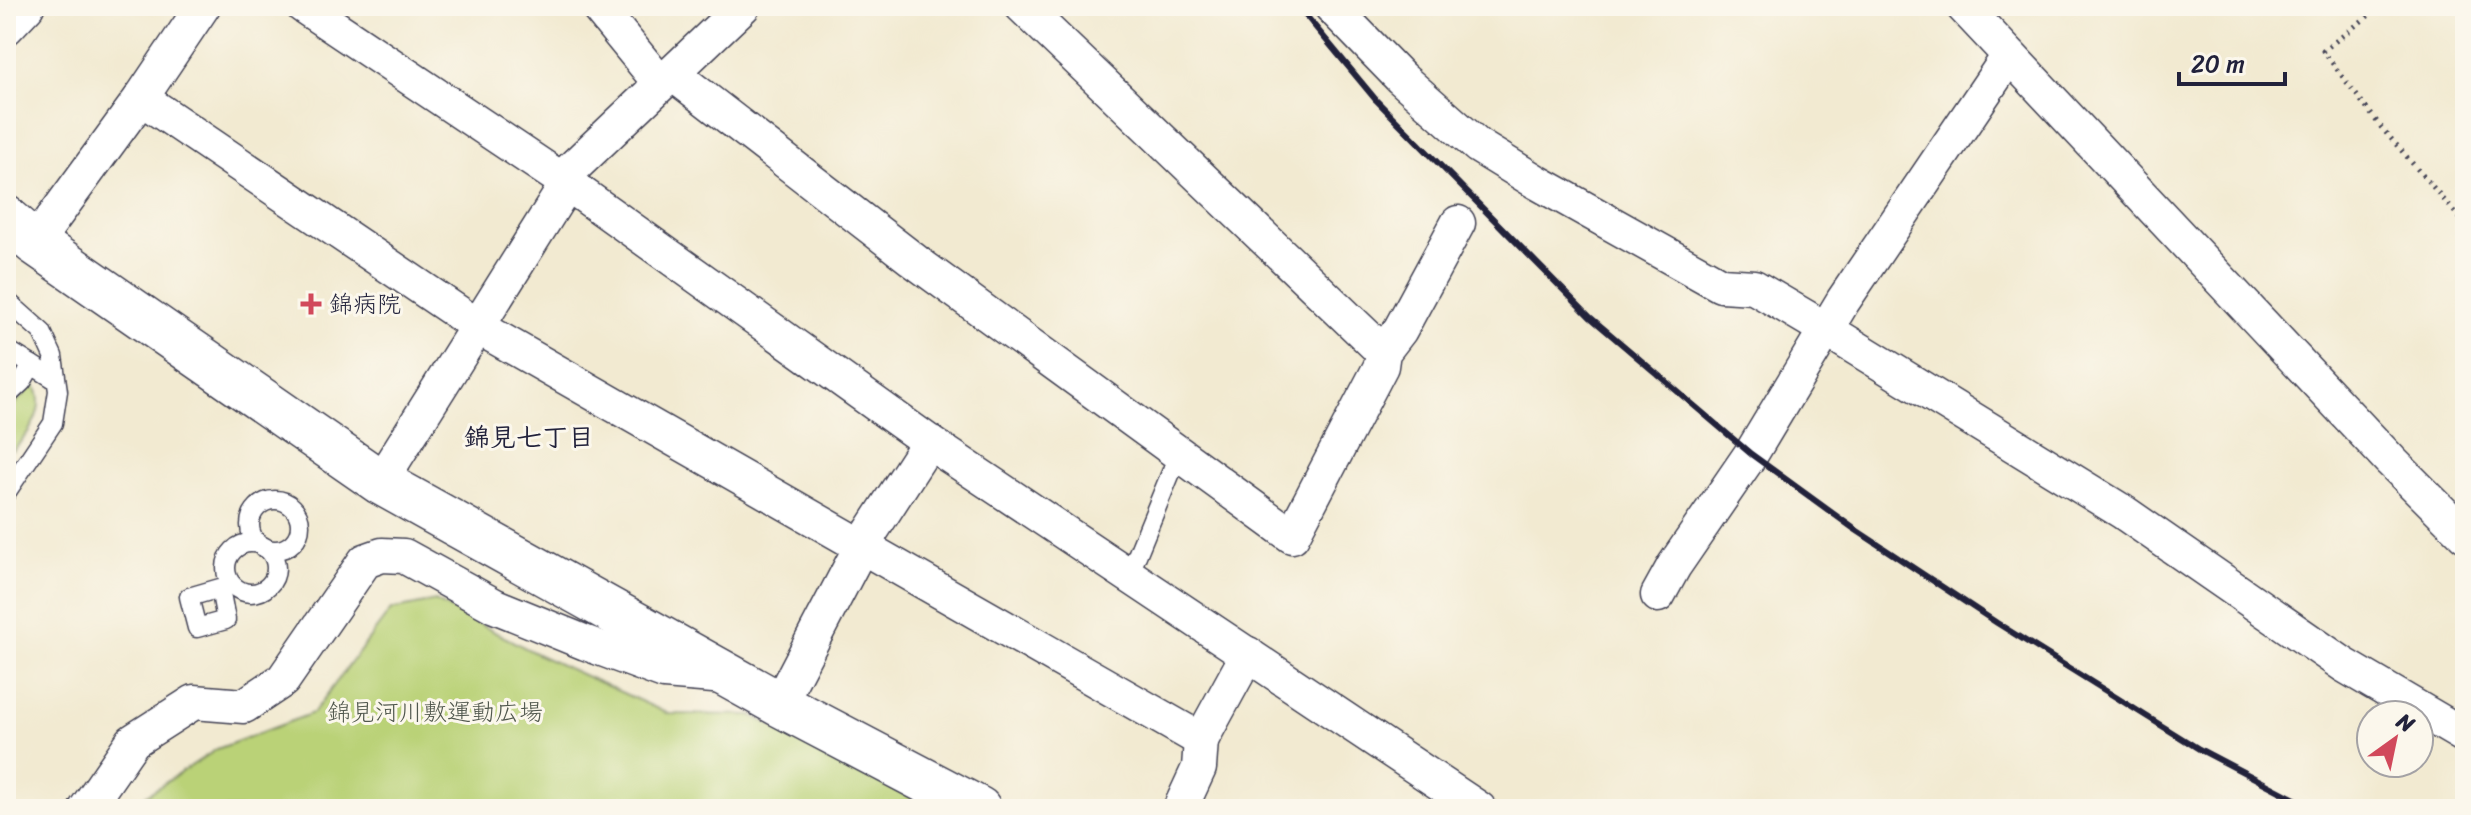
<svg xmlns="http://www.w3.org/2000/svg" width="2471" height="815" font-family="Sriracha,'Klee One',sans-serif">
<rect width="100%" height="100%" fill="#fbf7ec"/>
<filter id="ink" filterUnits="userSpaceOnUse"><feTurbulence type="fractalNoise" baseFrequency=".0125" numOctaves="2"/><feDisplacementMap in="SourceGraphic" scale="16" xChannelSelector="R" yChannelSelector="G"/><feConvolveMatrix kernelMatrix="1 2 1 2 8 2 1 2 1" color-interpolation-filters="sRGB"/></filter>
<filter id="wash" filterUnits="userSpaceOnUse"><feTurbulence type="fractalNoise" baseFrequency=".006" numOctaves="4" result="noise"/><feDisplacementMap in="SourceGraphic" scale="32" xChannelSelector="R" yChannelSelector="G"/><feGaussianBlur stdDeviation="1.8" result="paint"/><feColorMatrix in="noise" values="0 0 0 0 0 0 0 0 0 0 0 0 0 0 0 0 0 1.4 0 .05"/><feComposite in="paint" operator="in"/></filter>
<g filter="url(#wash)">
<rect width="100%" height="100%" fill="#f2ead1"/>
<g fill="#bad277" stroke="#6e7a59" stroke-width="2">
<path d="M34 384C48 407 30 433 13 450L6 446V413Z"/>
<polygon points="435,601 539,655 669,714 751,715 936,809 131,809 136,802 217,749 313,713 391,610"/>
</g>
</g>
<g filter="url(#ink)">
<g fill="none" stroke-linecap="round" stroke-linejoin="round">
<g stroke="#414052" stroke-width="21">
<g id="service">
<polyline points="6,300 42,332 53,356 58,391 53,423 6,493"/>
<polyline points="6,349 56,380"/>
<polyline points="6,397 22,382 32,365"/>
<circle cx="275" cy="525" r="25"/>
<circle cx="251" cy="568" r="25"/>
<polyline points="1129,575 1179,453"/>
<polygon points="220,588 226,620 197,628 189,597"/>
</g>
</g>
<g stroke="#414052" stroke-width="37">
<g id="minor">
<polyline points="303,6 561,179 929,442 1479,809"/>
<polyline points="597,6 660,83"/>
<polyline points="1022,6 1383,352"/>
<polyline points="1331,6 1401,78 1478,146 1535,181 1721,285 1754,287 1827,330 2123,512 2344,665 2465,736"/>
<polyline points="1963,6 2391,461 2465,535"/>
<polyline points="6,28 27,6"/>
<polyline points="673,74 916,262 1292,536 1381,366 1383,352 1400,330 1458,223"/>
<polyline points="141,98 485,331 1201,740 1248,654"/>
<polyline points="561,179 743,6"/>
<polyline points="35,243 141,98 203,6"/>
<polyline points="380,482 567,184"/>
<polyline points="1658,595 1674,566 1751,454 1843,301 2009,56"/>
<polyline points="779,704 861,547 929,442"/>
<polyline points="86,809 133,741 194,702 244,706 283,680 365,561 382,555 404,556 495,606 586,643 664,672 726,677"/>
<polyline points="1180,809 1199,768 1201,740"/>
</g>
</g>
<g stroke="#414052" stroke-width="47">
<polyline id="tertiary" points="6,218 35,243 380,482 779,704 979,809"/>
</g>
<polyline stroke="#414052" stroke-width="5" stroke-dasharray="2 6" stroke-linecap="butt" points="2381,6 2323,51 2381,127 2465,224"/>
<use href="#service" stroke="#fff" stroke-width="18"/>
<use href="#minor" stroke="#fff" stroke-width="34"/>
<use href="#tertiary" stroke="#fff" stroke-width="44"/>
<polyline stroke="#22223b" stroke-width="6" points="1298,6 1376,100 1590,317 1751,454 1853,528 1997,623 2199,749 2314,809"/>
</g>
</g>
<path fill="#d1495b" stroke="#fbf7ec" stroke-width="3" d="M307 292h8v8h8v8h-8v8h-8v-8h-8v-8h8z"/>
<g text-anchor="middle" stroke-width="6" stroke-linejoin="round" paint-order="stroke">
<g font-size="24" fill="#22223b" stroke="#fbf7ec" text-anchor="start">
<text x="329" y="312">錦病院</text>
</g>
<g font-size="24" fill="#50574d" stroke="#fbf7ec">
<text x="435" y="720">錦見河川敷運動広場</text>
</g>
<g font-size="26" font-weight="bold" fill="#22223b" stroke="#fbf7ec">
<text x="529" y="446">錦見七丁目</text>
</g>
</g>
<rect width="2471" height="815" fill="none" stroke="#fbf7ec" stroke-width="32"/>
<g transform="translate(2395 739) rotate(33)"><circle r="38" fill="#fbf7ec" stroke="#a4a2a5" stroke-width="2"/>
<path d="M0-6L14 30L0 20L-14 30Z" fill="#d1495b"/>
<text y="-12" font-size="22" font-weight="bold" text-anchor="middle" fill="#22223b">N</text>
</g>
<path d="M2179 72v12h106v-12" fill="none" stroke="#22223b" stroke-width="4"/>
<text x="2191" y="72" font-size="24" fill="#22223b" stroke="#fbf7ec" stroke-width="6" paint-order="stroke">20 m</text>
</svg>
